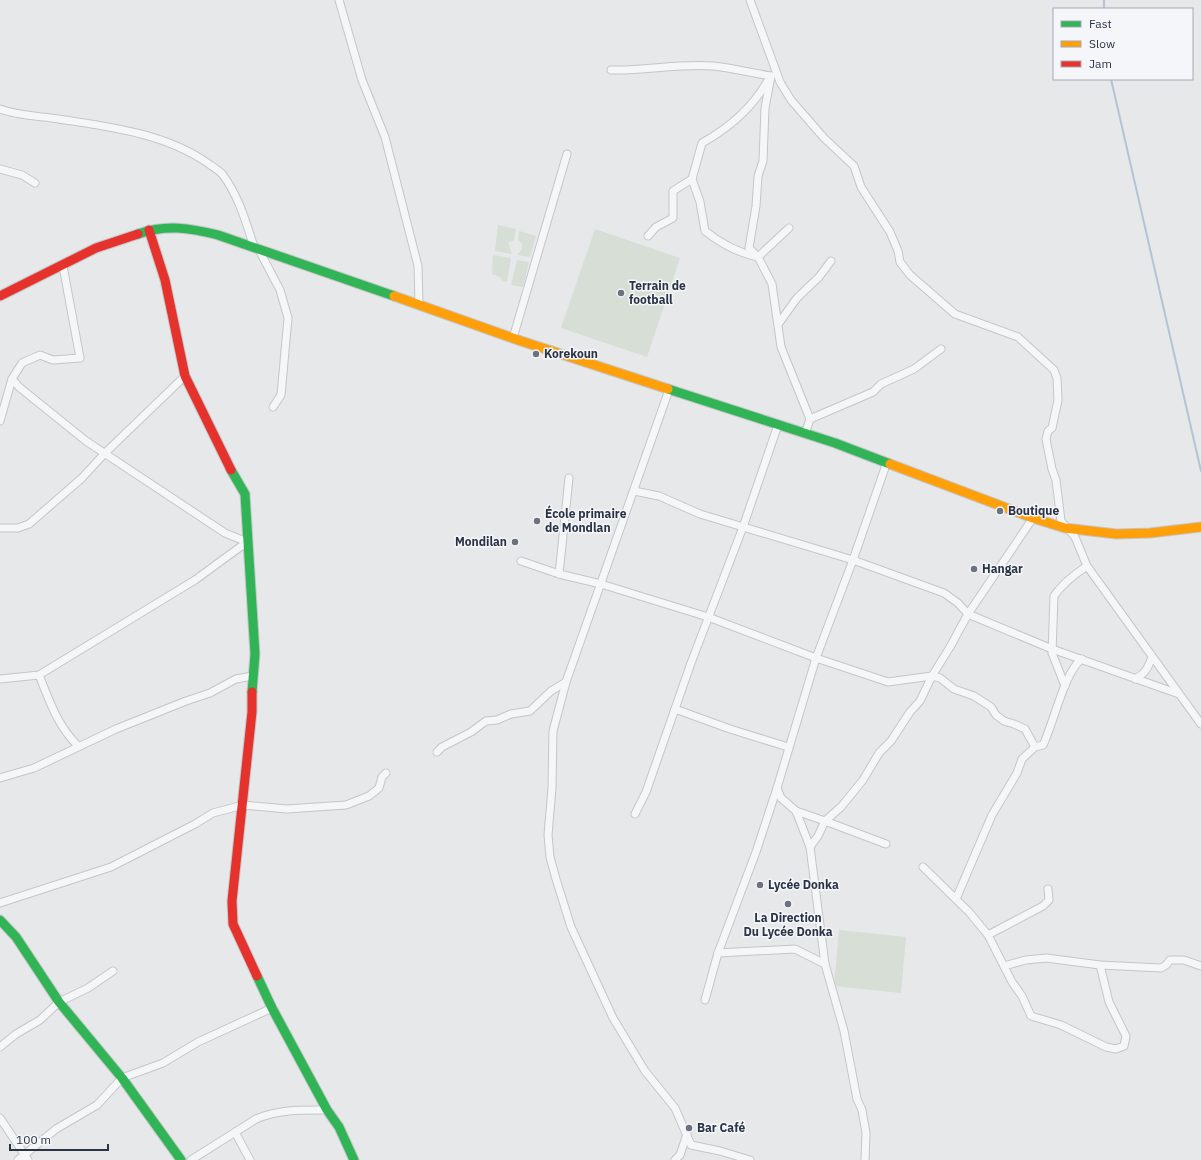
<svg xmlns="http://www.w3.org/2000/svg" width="1201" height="1160" font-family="'IBM Plex Sans',sans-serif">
<rect width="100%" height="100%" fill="#e6e8ea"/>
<g fill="#d6ded6">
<polygon points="498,225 516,229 514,241 508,242 512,254 495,251"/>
<polygon points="595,229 680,258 647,357 561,328"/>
<polygon points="519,231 536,236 530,257 517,255 522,249 522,244 518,240"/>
<polygon points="493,255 511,258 507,282 502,281 500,277 492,274"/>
<polygon points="517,260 529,262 523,287 511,285"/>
<polygon points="839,930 906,937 901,993 834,986"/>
</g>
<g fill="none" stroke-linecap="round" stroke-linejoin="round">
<g stroke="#b4c4d5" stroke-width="2">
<polyline points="1104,0 1104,9"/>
<polyline points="1111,79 1201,471"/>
</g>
<g stroke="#c4c6c8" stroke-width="9">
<g id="street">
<polyline points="339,0 362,80 385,137 418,266 419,304"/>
<polyline points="750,0 780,82 791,100 824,138 854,166 861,187 890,232 898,251 900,262 910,275 955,314 1018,337 1054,370 1057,378 1058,400 1052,428 1048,431 1046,439 1052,469 1056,480 1061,521 1075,537 1087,566 1201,724"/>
<path d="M611 70C645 71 679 63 713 66 732 68 752 73 771 76"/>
<polyline points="771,76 765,108 763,161 758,176 756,206 749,248 758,257 772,284 781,347 810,419 805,434"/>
<path d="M0 109C19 116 39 116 59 119 110 127 165 133 209 164 213 167 220 171 223 175 239 197 246 222 254 247"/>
<polyline points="0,169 22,175 35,183"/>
<path d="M692 179 700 202 705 231C720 243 739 253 758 257L789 228"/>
<path d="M648 236 656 227 673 218V191L692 179 702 143C729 128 752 108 767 82"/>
<polyline points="258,248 280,290 288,318 281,395 273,407"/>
<polyline points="779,323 797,298 819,277 831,261"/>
<polyline points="513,338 567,154"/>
<polyline points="12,379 22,363 40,355 53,360 80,358 63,266"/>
<polyline points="669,390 566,682 553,731 552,788 548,835 550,857 556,879 571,927 613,1018 645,1071 675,1108 691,1145 720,1151 750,1160"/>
<polyline points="810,419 873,392 881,384 914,369 941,349"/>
<polyline points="0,421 12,379 19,387 86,441 225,533 247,542"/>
<polyline points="634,491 659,496 700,514 853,560 944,593 958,603 968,614 1052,649 1179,694"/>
<polyline points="0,528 18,528 29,524 82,478 105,453 185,376"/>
<polyline points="521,561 559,574 601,584 708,617 816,658 888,682 932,676 950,647 968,614 1033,518"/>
<polyline points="559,574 569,478"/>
<path d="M39 675C50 702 57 725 78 746"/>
<polyline points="0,679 39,675 195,580 247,542"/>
<path d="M1135 679C1145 674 1148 668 1152 657"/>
<path d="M1065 686 1052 653 1054 596C1062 584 1075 574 1087 566"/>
<polyline points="675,709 730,729 788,747"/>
<polyline points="437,752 442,747 471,732 486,721 497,720 511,714 530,711 551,691 566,682"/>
<polyline points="0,778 34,768 116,729 186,701 210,693 236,679 252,676"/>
<polyline points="777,788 781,798 796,811 810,847 825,964 844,1031 857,1099 862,1110 866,1133 865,1160"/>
<polyline points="796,811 825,821 841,807 863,780 879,753 891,741 910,712 920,701 932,676 940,678 954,689 974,696 991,707 996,715 1004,721 1014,724 1025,729 1035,747"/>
<polyline points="635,814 646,792 691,663 743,527 778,425"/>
<polyline points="810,847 818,836 825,821 886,844"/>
<polyline points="923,867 969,912 988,935 1012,982 1022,996 1031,1016 1061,1025 1106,1047 1116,1049 1124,1046 1126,1036 1109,1002 1100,965"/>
<path d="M956 899 992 815 1017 773 1022 759 1035 747 1043 745C1053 725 1065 670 1082 659"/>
<polyline points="0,903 111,867 195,824 213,813 243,805 287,809 346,805 369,796 379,788 382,777 386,773"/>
<polyline points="988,935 1043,906 1049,900 1048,889"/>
<polyline points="718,953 795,949 825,964"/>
<polyline points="1004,966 1026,960 1046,958 1100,965 1161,968 1166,965 1170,960 1184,960 1201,966"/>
<polyline points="705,1000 718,953 756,852 777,788 816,658 853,560 887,462"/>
<polyline points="0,1047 16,1034 40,1020 59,1002 88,988 113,971"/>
<polyline points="0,1118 28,1160"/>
<polyline points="235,1132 250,1160"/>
<polyline points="18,1160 56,1129 97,1105 122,1078 163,1063 198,1042 272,1008"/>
<path d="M191 1160 256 1119C280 1109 302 1110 327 1110"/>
<polyline points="675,1160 680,1155 687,1134"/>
</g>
</g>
<g stroke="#c4c6c8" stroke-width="11">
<g id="fast">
<path d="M138 234C166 224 190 228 218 235L394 296"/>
<polyline points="668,389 835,443 890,464"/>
<polyline points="231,470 245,494 255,654 252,692"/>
<polyline points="0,920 16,937 59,1002 122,1078 181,1160"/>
<polyline points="257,976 272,1008 327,1110 339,1127 354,1160"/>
</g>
</g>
<g stroke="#c4c6c8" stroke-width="11">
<g id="slow">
<polyline points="394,296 521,341 668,389"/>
<polyline points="890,464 1033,518 1065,528 1116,534 1150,533 1201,527"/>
</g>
</g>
<g stroke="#c4c6c8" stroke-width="11">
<g id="jam">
<polyline points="149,230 165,280 185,376 231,470"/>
<polyline points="0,296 96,248 138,234"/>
<polyline points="252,692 252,712 232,901 233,924 257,976"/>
</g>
</g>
<use href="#street" stroke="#f5f6f7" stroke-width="7"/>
<use href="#fast" stroke="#30b455" stroke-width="9"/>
<use href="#slow" stroke="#ff9f0a" stroke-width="9"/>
<use href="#jam" stroke="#e5322d" stroke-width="9"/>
</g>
<g fill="#6c737f" stroke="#f4f6f9" stroke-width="1.5">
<circle cx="621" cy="293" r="4"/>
<circle cx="536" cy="354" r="4"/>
<circle cx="1000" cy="511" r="4"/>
<circle cx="537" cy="521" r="4"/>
<circle cx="515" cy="542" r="4"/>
<circle cx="974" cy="569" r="4"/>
<circle cx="760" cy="885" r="4"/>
<circle cx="788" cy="904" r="4"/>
<circle cx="689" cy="1128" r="4"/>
</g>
<g text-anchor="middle" stroke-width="3" stroke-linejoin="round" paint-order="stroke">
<g font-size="12" font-weight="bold" fill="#2b3445" stroke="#f4f6f9" text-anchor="start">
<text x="629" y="290">Terrain de<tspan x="629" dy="14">football</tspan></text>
<text x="544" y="358">Korekoun</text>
<text x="1008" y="515">Boutique</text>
<text x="545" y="518">École primaire<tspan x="545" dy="14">de Mondlan</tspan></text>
<text x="507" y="546" text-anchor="end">Mondilan</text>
<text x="982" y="573">Hangar</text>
<text x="768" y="889">Lycée Donka</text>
<text x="788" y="922" text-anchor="middle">La Direction<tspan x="788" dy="14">Du Lycée Donka</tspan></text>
<text x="697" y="1132">Bar Café</text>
</g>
</g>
<rect x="1053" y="8" width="140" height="72" fill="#f4f6f9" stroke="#a4a8b1"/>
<rect x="1061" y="21" width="20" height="6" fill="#30b455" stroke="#a4a8b1"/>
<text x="1089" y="28" font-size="12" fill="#2b3445">Fast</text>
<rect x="1061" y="41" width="20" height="6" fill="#ff9f0a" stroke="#a4a8b1"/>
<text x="1089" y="48" font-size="12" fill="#2b3445">Slow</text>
<rect x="1061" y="61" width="20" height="6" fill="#e5322d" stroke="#a4a8b1"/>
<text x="1089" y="68" font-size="12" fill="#2b3445">Jam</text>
<path d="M10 1144v6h98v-6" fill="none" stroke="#2b3445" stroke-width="2"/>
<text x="16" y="1144" font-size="12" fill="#2b3445" stroke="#f4f6f9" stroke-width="3" paint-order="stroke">100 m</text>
</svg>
